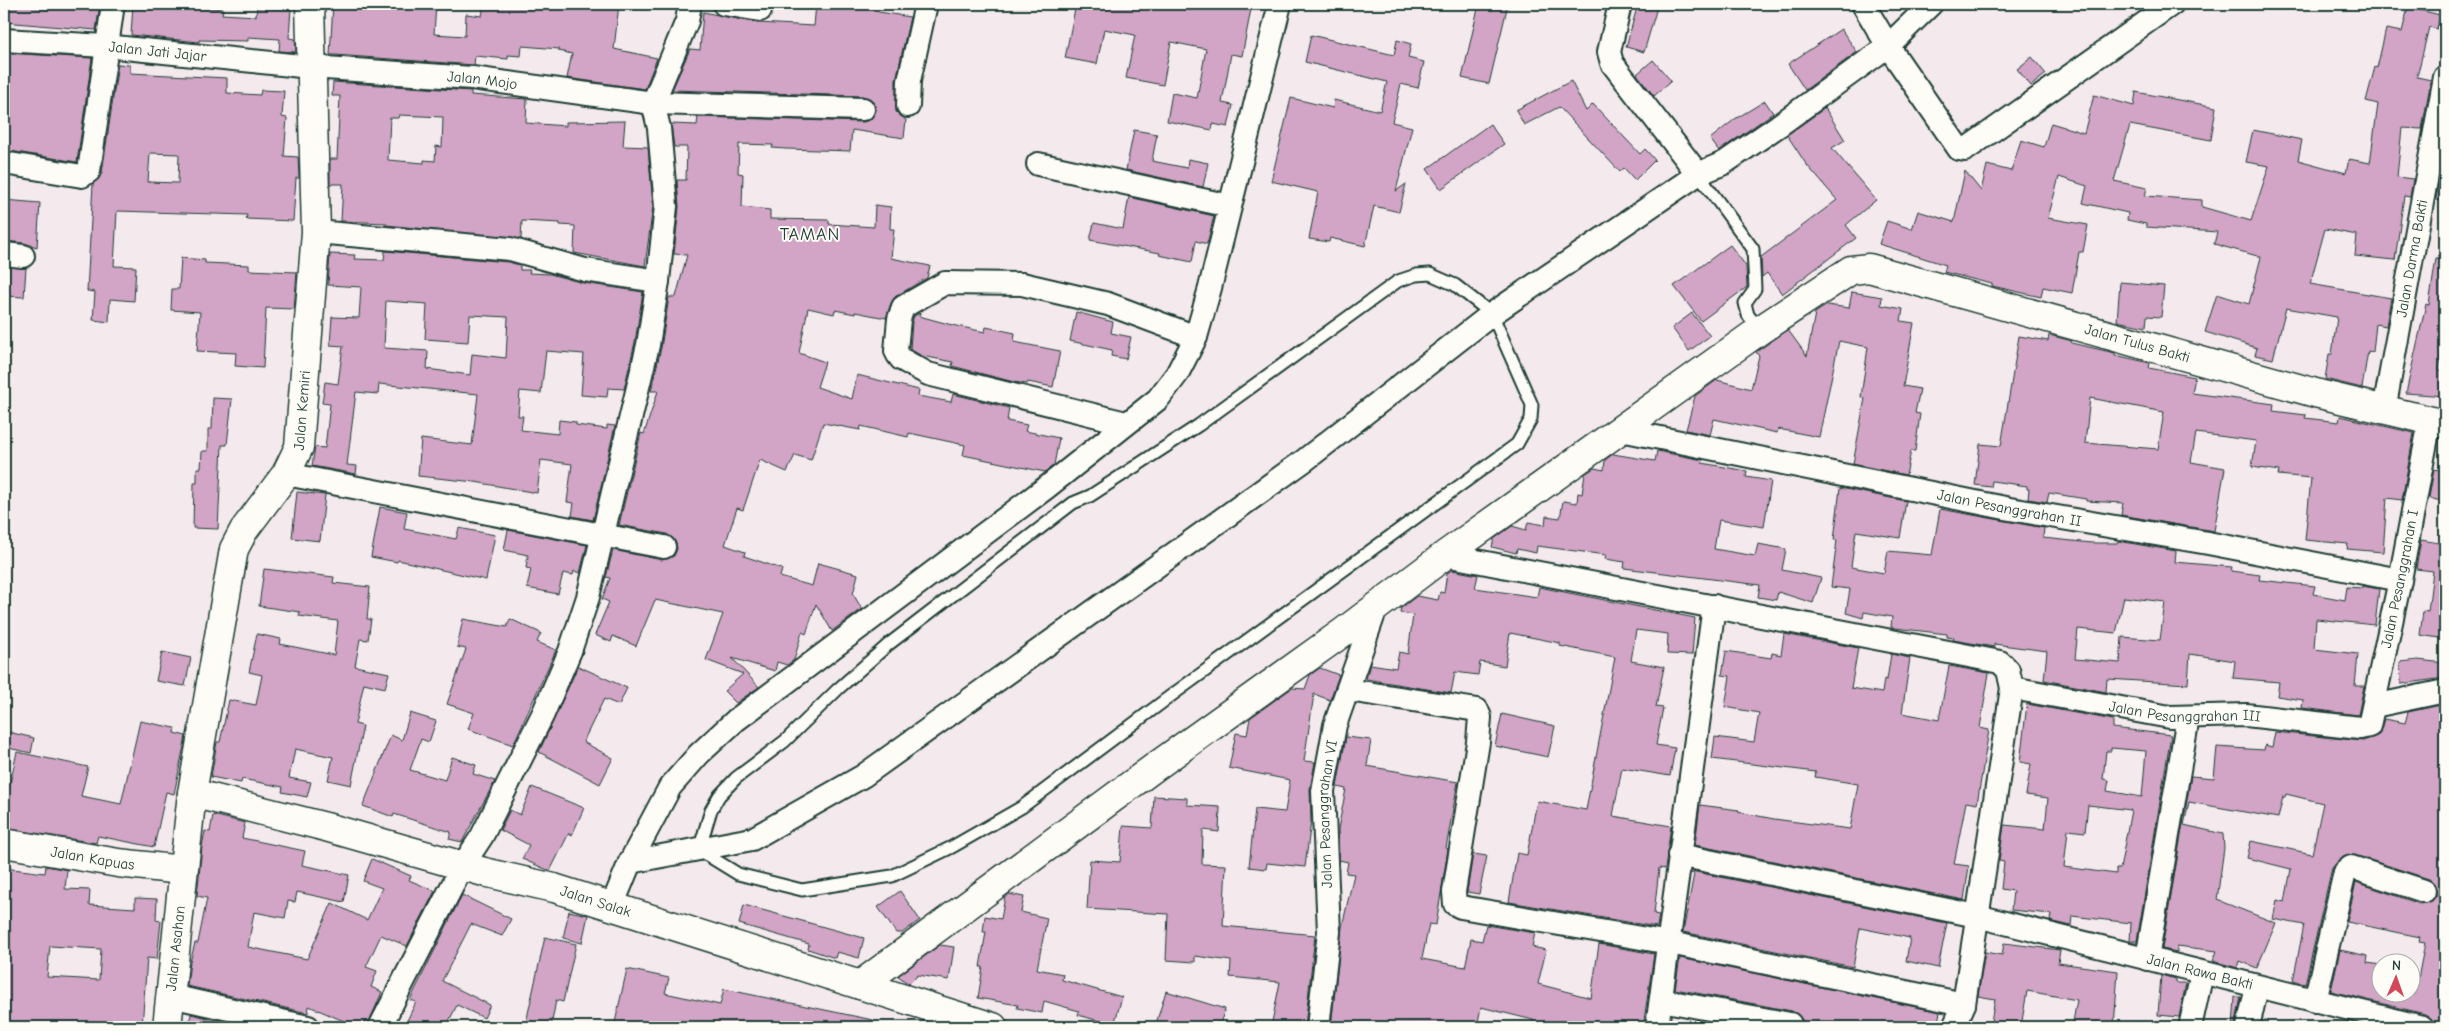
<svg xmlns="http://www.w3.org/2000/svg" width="2449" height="1031" font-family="'Comic Neue',sans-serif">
<rect width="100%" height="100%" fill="#f4eaed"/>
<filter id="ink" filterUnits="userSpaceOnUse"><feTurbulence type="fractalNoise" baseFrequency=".02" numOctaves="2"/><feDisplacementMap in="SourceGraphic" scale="10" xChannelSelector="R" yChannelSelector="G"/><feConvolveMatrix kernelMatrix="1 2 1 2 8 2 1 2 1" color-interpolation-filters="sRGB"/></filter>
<g filter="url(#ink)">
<g fill="#d2a4c6" stroke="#1f3d34" fill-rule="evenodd">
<polygon points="18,4 100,4 96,30 4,22 4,6 18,7"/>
<polygon points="133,4 183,4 183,6 223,9 222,14 256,16 257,7 291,8 289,38 295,39 296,52 279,51 280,39 248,37 248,41 199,40 199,42 131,35"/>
<polygon points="333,4 436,4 434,34 465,36 466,14 482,16 484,4 619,4 614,49 657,58 645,89 567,78 572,54 559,51 559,49 522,46 521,56 508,55 508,59 475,56 474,65 335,55 330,55"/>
<polygon points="816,4 874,4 873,11 910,17 896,80 896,112 906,120 904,138 852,130 850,151 786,149 772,148 773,145 739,144 738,173 743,174 742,207 770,210 770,219 829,220 829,224 874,227 875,205 891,207 890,229 894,229 891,258 930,266 927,278 896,296 891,303 886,318 855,312 855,314 835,310 834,314 808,308 799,353 825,362 817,387 852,399 857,375 919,390 918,396 951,402 953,394 1009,408 1007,421 1027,425 1025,431 1059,438 1054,465 1045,472 963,455 965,445 909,433 908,437 861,426 860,430 823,423 811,460 795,455 787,472 760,460 743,510 737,508 725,545 745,552 744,556 782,569 780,577 812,586 818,563 858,574 853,594 862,609 832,631 816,604 806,634 802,632 794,660 787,665 777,662 775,671 732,658 759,687 736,703 724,691 743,674 706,660 723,614 655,600 636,646 613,636 611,642 595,635 609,602 602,599 610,578 606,577 613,550 662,560 674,556 677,549 676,542 667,534 619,525 641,433 644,434 658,391 651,391 661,348 669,297 676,297 687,255 674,254 679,207 677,180 686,180 687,147 674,147 671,124 697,125 698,117 863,122 870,120 876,110 874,102 863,96 672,90 690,49 700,50 703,12 758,23 814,26"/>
<polygon points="1076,4 1252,4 1242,56 1231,54 1222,103 1233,105 1228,127 1213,124 1212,130 1167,121 1172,93 1197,98 1206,49 1171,42 1163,85 1126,78 1135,35 1104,29 1097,64 1065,58"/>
<polygon points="1479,4 1508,4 1489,84 1462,78"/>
<polygon points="1638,4 1658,4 1644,52 1626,47"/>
<polygon points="2408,7 2440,15 2437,29 2429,27 2417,77 2431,80 2422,129 2402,128 2397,177 2413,179 2410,197 2404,196 2395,260 2355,256 2357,235 2325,229 2310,284 2391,298 2386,326 2376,324 2373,352 2368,351 2362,388 2325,379 2329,354 2332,354 2337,317 2286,308 2273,359 2255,355 2257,348 2205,332 2217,294 2249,304 2261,257 2214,244 2217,232 2146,227 2146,224 2127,220 2128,213 2083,203 2087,186 2059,177 2048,218 2088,225 2083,252 2079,252 2072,293 2043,287 2041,297 1992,286 1992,284 1944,272 1946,265 1879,244 1887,221 1912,229 1918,211 1954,222 1965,171 1981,191 1987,165 2011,171 2021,140 2044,147 2051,123 2084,133 2094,95 2134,106 2136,92 2216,107 2211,140 2130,125 2114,181 2147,188 2145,196 2202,200 2202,207 2251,221 2269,166 2246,162 2253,130 2302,140 2298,160 2346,173 2349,159 2370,163 2378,104 2366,101 2375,67 2377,68 2386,29 2402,32"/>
<polygon points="1841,29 1857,52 1805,90 1788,64"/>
<polygon points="1311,35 1394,55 1397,40 1411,44 1408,58 1424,62 1418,88 1401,84 1392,122 1412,127 1396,191 1406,184 1399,212 1374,206 1365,246 1330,238 1329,242 1309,239 1318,192 1271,181 1291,98 1333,108 1334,100 1380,111 1387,82 1305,62"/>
<polygon points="4,53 92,58 77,162 4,150"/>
<polygon points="2032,57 2046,74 2031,86 2017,69"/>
<polygon points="1653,60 1671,81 1654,96 1637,74"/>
<path d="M118 64 130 65V73L227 78V93L260 95 261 90 284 91 282 117 287 118 284 156 298 157 299 178H296L293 221 246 219 247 215 117 211 114 266 136 267 134 301 110 299 109 322 93 320 95 292 87 291 93 184 102 173ZM150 153 179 154 178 183 148 182Z"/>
<polygon points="1571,81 1586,111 1593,104 1640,154 1645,149 1655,160 1635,180 1624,168 1620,172 1559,107 1524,125 1516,110"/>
<path d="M333 82 471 91V95L527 99 526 123 566 126V122L625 121 623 146 648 147 653 206 645 266 574 253 575 226 560 225V223L522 221 521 239 386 225V223L341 221 343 184H330V159H337L340 96H332ZM399 115 443 117 442 147 436 146 435 161 424 160V163L388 160 390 118H398Z"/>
<polygon points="1765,101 1773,113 1719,151 1710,139 1735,119"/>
<polygon points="1825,108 1845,140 1832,148 1876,200 1846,225 1856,238 1782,294 1767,273 1762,277 1761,257 1837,200 1806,164 1787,135"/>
<polygon points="1490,124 1504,144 1441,189 1427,169"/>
<polygon points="1134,130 1157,134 1152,161 1187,168 1188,159 1208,163 1203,187 1126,170"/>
<polygon points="2439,182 2445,183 2445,201 2436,200"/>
<polygon points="1129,197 1214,216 1207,244 1196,241 1192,262 1159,255 1160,253 1090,240 1094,223 1123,229"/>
<polygon points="4,200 40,203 37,247 24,243 5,241 7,215 4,215"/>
<polygon points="1730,245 1746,266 1747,287 1701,321 1674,286"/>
<path d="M385 251 508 262 520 265V270H530L529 273 550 274 583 283 643 292 635 342 624 389 608 388 607 397 581 395 584 354 546 351 541 393 520 391 518 416H523L521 430 558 434 559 420 576 422V425L607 429V425L615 426 593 520 572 516 574 503 567 502 572 464 541 460 537 493 475 482 418 476 421 439 472 445 478 394 379 384 378 394 356 392 347 465 357 466 356 474 312 466 315 447 325 448 330 404 322 403 325 382 338 384 343 346 330 345 332 317 359 318 361 287 328 285 330 254 355 255 354 259 384 260ZM386 301 427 304 425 339 468 342 470 315 508 317 506 358 472 354 470 375 427 369 428 351 384 348Z"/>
<polygon points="181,258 205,260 205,263 249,265 249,270 297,272 294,309 266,308 263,368 235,366 236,353 197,351 200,312 171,310 172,289 179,289"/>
<polygon points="2436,258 2445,258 2445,336 2439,370 2445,371 2445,396 2406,393 2426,304 2429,305"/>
<polygon points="4,267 26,268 24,297 4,296"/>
<polygon points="2120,282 2164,286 2161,317 2147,316 2146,327 2117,321"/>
<polygon points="1852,292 1882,297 1881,305 1903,309 1901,321 1914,323 1903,386 1920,389 1915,413 1920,414 1915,451 1911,451 1906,475 1853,464 1865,398 1861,397 1868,347 1839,341 1819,437 1778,429 1777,433 1714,419 1710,435 1686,430 1695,396 1717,380 1751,389 1759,356 1756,352 1788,330 1807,356 1815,313 1827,305 1849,308"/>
<polygon points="1076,312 1113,322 1111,333 1131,337 1126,359 1111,356 1112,350 1070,341"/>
<polygon points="920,313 919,316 952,325 985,332 986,327 1015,333 1014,342 1060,351 1053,387 1028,382 1027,384 1014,382 952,366 953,362 922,356 910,349 912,322 914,316"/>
<polygon points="1692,313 1710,336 1689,351 1672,328"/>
<path d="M2049 335 2072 341 2071 343 2115 353V355L2150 363 2149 368 2195 377 2192 393 2274 404 2273 411 2306 415 2305 418 2339 422 2340 416 2414 433 2402 500 2387 498 2383 552 2347 549 2348 544 2305 540 2311 478 2278 475 2279 471 2252 467 2256 441 2196 433 2191 462 2225 468 2214 531 2121 515 2123 503 2086 501V499L2049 493 2047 502 2028 499 2029 489H2027V486L1992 481 1991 487 1975 485 1980 444 2001 446 2019 336 2048 341ZM2090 398 2164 412 2158 449 2085 443Z"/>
<polygon points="213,398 232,399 227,445 222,445 218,529 193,528 194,483 197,483 197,468 201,468 202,451 208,451 208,429 212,429"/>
<polygon points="1657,451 1703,460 1702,463 1747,471 1746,477 1771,481 1764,527 1719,520 1714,549 1755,556 1758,544 1786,549 1782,570 1821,578 1813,603 1778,592 1776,600 1758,597 1760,585 1624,568 1625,562 1605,559 1606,555 1537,546 1536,553 1517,549 1516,553 1492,547 1494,539 1512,526 1526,530 1528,522 1545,525 1546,516 1560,518 1563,501 1577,503 1578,493 1582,494 1585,474 1594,468 1604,470 1605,460 1613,454 1655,461"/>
<polygon points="2434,469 2445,471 2445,502 2429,498"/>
<path d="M1840 488 1906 501 1900 538 1856 531 1851 567 1884 573 1888 551 1932 555 1940 509 2044 528 2043 538 2092 543H2117L2118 541 2176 551 2175 562 2232 567 2231 571 2260 575 2259 580 2315 586 2313 594 2345 600 2347 587 2362 588V586L2379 589 2375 625 2316 619 2314 649 2358 654 2355 686H2364L2358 715 2302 708 2303 700 2277 696 2279 682 2233 678 2235 661 2190 654 2188 684 2107 679 2106 692 2044 680 2047 651 1994 644V647L1953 640 1954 638 1947 637V634L1895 628 1891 627 1892 617 1864 612 1863 618 1846 613 1850 589 1831 587 1837 540H1834ZM2124 597 2165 602 2160 640 2122 637 2120 663 2075 659 2078 629 2116 633Z"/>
<polygon points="297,492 325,495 320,541 292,538"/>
<polygon points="380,507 407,512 404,529 456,539 459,528 495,535 486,580 398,560 397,562 371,557"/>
<polygon points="508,530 587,545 580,573 574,571 573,575 563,573 558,594 527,588 531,569 526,568 528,555 504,550"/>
<polygon points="2421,540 2445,544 2445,639 2420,635 2423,611 2428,612 2433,571 2416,569"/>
<polygon points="264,569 334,577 333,583 370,587 367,619 371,619 368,640 360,639 355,666 389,673 385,688 364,683 355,724 363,726 351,785 328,780 333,757 295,749 289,778 311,782 307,797 282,792 283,787 242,779 241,783 211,777 217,742 220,742 229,700 256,705 262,675 249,672 257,634 281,639 280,644 334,655 338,621 299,616 300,612 259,606"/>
<polygon points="1452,570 1478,575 1475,588 1537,597 1539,587 1695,618 1692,655 1667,654 1668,634 1636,630 1631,661 1664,667 1656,707 1663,708 1656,745 1675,748 1670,776 1622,768 1613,816 1671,826 1665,869 1659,868 1654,914 1659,915 1657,927 1509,902 1517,853 1527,855 1537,801 1586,810 1615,657 1560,646 1560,643 1510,633 1505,666 1480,662 1478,675 1455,672 1451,693 1366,679 1370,664 1396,668 1399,652 1408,654 1413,615 1400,613 1401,608 1417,596 1438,600 1440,592 1444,593 1447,573"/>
<polygon points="463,619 507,627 510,619 541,633 537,642 556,650 513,745 468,729 474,713 447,704 466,649 457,647"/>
<polygon points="1784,634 1858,648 1851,688 1882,693 1884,679 1887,680 1891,654 1910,658 1902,713 1939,720 1949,666 1989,673 1980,728 1989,730 1977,804 1966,802 1954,864 1969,866 1964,900 1695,845 1700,805 1739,810 1738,812 1774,819 1850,829 1858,784 1815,777 1816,772 1712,759 1715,737 1754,742 1759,713 1725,707 1730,676 1722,675 1726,651 1771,658 1772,653 1781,655"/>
<polygon points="162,652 191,658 185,686 156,681"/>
<polygon points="2418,660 2444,663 2444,678 2401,684 2400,662"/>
<polygon points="578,666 627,688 619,705 604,699 583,742 613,758 600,784 539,752"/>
<polygon points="1320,668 1339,675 1330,700 1314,694 1304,761 1315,762 1310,789 1311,821 1305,867 1267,863 1266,869 1249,867 1255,809 1285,812 1290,780 1229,768 1236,733 1247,735 1250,718 1292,688 1305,689 1310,675"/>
<path d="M2027 704 2113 720V728L2171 735 2137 941H2130L2131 923 2072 916 2071 926 2050 921 2051 914 2011 910 2013 891 2001 889 2004 862 1999 861 2004 825 2045 829 2048 798 2026 795 2031 764 2020 762ZM2111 748 2146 751 2142 797 2107 791 2109 780 2103 779 2106 751H2111ZM2088 805 2131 810 2120 869H2116V874L2064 867 2068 830 2085 832Z"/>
<polygon points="2445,704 2445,1027 2435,1026 2431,1018 2425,1014 2331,991 2340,950 2368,956 2367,963 2382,965 2382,994 2415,994 2425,943 2419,942 2420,937 2347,922 2356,882 2420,904 2432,901 2437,895 2434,883 2429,879 2355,855 2343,857 2332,868 2305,984 2293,981 2304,925 2273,919 2277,900 2285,902 2291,869 2247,858 2251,841 2312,854 2323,803 2286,794 2285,797 2283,797 2278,818 2189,802 2184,825 2223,834 2224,848 2217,900 2276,923 2257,968 2240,961 2238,968 2213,961 2217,951 2177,946 2177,952 2162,949 2191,776 2214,778 2217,747 2264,750 2265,745 2272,747 2275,732 2363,741 2379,735 2384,719 2405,723 2408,712"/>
<polygon points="410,713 436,721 429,742 421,739 410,770 445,780 452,757 476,765 473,774 495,781 462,842 449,839 451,832 394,814 393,817 363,806 391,735 402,740"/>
<polygon points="1502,714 1555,726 1548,757 1495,746"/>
<polygon points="140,721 175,728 174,733 186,736 174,794 166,792 154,847 98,836 96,843 4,828 4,796 7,797 17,752 88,767 81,796 121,804"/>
<polygon points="4,731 34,738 31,753 4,747"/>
<polygon points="1346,737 1371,740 1367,766 1458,782 1446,848 1448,849 1436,925 1429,924 1422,959 1465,967 1471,939 1482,941 1486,925 1535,933 1532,947 1546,950 1538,984 1591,998 1599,944 1654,954 1643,1027 1532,1027 1533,1020 1481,1007 1477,1027 1331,1027 1342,927 1354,874 1346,873 1348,862 1339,860 1338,829 1346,789 1337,787"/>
<polygon points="532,787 584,808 572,835 569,833 550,871 522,859 529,845 500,830 510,810 520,815"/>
<polygon points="1154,796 1187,798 1187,805 1220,807 1219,832 1203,830 1202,864 1226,865 1223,926 1315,935 1305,1027 1271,1027 1280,982 1230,977 1231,961 1195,956 1195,962 1166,960 1168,914 1087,909 1090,860 1120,862 1123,826 1152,828"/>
<polygon points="213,815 245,823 242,838 305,851 302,865 349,875 344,902 297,892 295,902 288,901 285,918 254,912 248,947 307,959 332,903 367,920 382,888 363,881 372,859 411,876 409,880 435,891 407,946 381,935 366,967 377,971 371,987 382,992 367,1027 344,1027 346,1022 309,1006 308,1013 187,986 190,962 195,943 198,943 207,898 197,896 202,847 205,831 210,832"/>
<polygon points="1473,854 1487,856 1479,894 1467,892"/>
<path d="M46 866 67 870 65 889 90 890 89 905 135 908V898L157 899 156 920 161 921 157 959 147 958 142 1027H83L42 1024 41 1027H36L4 1025V868L45 873ZM50 946 101 949 99 980 47 977Z"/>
<polygon points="1691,871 1947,923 1938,968 1906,961 1910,938 1860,928 1853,967 1683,932 1694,874 1691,873"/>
<polygon points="900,891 920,920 902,933 896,933 878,907"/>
<polygon points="1009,894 1024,897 1021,912 1047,918 1037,969 1063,974 1062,980 1122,997 1114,1025 1078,1015 1079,1011 1044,1001 1042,1013 1017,1008 1018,1005 978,998 983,967 980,967 986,932 983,932 985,916 1001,919 1005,897"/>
<polygon points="462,895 511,919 502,936 471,924 442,981 490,1005 484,1018 457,1005 446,1027 404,1027 416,1002 410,1000"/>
<polygon points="744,905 864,938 859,958 837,952 835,958 808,949 809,944 739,924"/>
<polygon points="569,911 588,915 582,943 563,938"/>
<polygon points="545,937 576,944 563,1002 556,1000 551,1027 525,1027"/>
<polygon points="2004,943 2060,950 2058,963 2118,971 2114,1027 2072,1027 2077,1000 2027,991 2021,1027 1990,1027 1995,999 1978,996 1985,952 2002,955"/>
<polygon points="940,945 954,947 949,980 918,975 909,984 898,976"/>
<polygon points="1680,958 1940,1012 1937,1027 1803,1027 1802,1019 1792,1011 1675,989"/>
<polygon points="627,969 669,978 665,993 720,1005 724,989 873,1020 873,1027 614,1027"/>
<polygon points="2161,975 2175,979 2175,983 2186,983 2179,1017 2158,1015"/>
<polygon points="1166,991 1225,1009 1219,1027 1155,1027"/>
<polygon points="2235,997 2241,997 2235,1027 2233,1027"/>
<polygon points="191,1014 230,1023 229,1027 189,1027"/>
</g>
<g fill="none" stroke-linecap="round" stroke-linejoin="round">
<g stroke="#1f3d34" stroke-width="15">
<g id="service">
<polyline points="1698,174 1753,249 1755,289 1745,303 1748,315 1760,330"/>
<polygon points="1430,274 1455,285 1492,314 1532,405 1531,419 1517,444 1172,695 1022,807 952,847 892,876 802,890 738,874 699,850 711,810 719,796 736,778 785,741 838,689 889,644 1073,503 1090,496 1199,425 1398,281 1416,275"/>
</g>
</g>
<g stroke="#1f3d34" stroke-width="26">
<g id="minor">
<polyline points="724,4 760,10"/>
<polyline points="1620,4 1609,52 1612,63 1698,174"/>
<polyline points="1863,4 1888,46 1959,149 1965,150 2172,4"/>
<path id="s1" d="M4 40 105 46 311 67 472 78 653 103 863 109"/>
<polyline points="908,106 909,81 926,4"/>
<polyline points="4,163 82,176 89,171 113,4"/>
<polyline points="1038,164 1230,206"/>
<polyline points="316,232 510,249 585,270 658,281"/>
<polyline points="4,254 23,256"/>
<path id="s2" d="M2384 410 2445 77"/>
<polyline points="1126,423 928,374 901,359 898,355 896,351 899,319 903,307 945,283 1022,284 1108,304 1196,337"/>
<path id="s3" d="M1621 430 2010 509 2208 543 2400 580"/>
<polyline points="286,474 664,547"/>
<polyline points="1445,555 2000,662 2008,670 2012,688 1964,1004 1954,1027"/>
<path id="s4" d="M2012 688 2170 717 2246 715 2360 728 2369 726 2400 580 2430 421"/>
<polyline points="1348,690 1477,710 1480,717 1478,742 1454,892 1455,904 1461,907 1670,943 1964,1004"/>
<polyline points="2374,706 2445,691"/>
<path id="s5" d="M1679 855 1977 916 2422 1027"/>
<polyline points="630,862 752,839 863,776 1305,460 1492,314 1698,174 1724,163 1778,126 1888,46 1931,4"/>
<polyline points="612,906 630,862 670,787 699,754 736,720 1047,487 1158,399 1177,374 1196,337 1210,288 1280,4"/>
<polyline points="2147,959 2188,717"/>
<polyline points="171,996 308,1027"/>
<polyline points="1661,1000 1790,1024"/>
<polyline points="2315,1001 2345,872 2351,867 2424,891"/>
<polyline points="380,1027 463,865 482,836 543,714 570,651 588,597 648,345 658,281 666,206 659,128 653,103 687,21 690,4"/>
<path id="s6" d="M1318 1027 1329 932 1323 791 1335 725 1376 608"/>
<polyline points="1657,1027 1714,606"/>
<polyline points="2190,1027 2202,973"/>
<polyline points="2248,1027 2257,987"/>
</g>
</g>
<g stroke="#1f3d34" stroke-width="31">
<g id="tertiary">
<path id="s7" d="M192 793 326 827 484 872 554 888 993 1027"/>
<path id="s8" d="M167 1027 192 793 234 549 244 530 286 474 299 447 316 232 310 4"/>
</g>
</g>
<g stroke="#1f3d34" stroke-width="31">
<g id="secondary">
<path id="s9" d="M4 843 118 863 182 870"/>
<path id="s10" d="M860 985 1155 767 1342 633 1445 555 1760 330 1851 270 1869 268 2319 394 2445 424"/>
</g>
</g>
<use href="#service" stroke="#fdfcf7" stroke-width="11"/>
<use href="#minor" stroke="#fdfcf7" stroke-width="22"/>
<use href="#tertiary" stroke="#fdfcf7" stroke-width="28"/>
<use href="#secondary" stroke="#fdfcf7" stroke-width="28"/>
</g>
</g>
<g text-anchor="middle" stroke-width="4" stroke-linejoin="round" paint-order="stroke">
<g font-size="15" fill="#1f3d34" stroke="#fdfcf7">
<text dy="5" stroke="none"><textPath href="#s1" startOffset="154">Jalan Jati Jajar</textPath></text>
<text dy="5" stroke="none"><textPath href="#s1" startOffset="480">Jalan Mojo</textPath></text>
<text dy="5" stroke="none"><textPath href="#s2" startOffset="154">Jalan Darma Bakti</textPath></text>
<text dy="5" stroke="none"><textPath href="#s10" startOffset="1519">Jalan Tulus Bakti</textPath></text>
<text dy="5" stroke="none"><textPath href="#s8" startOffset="641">Jalan Kemiri</textPath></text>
<text dy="5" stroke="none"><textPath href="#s3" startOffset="396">Jalan Pesanggrahan II</textPath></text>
<text dy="5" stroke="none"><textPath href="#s4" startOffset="511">Jalan Pesanggrahan I</textPath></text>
<text dy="5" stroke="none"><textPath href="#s4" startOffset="175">Jalan Pesanggrahan III</textPath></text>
<text dy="5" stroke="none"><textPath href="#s6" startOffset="214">Jalan Pesanggrahan VI</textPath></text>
<text dy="5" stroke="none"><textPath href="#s9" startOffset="90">Jalan Kapuas</textPath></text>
<text dy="5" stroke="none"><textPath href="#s7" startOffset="418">Jalan Salak</textPath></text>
<text dy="5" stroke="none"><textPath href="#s8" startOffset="79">Jalan Asahan</textPath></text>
<text dy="5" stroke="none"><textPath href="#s5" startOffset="534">Jalan Rawa Bakti</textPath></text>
</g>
<g font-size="18" letter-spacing="1" fill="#1f3d34" stroke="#fdfcf7">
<text x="810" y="240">TAMAN</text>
</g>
</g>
<rect width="2449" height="1031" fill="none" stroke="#fdfcf7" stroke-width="20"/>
<rect x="10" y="10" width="2429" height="1011" fill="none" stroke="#1f3d34" stroke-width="2" filter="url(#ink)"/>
<g transform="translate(2396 978) rotate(2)"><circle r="24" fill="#fdfcf7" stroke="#a4b0a9"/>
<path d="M0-4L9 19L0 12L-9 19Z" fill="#d1495b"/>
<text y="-8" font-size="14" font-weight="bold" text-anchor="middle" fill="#1f3d34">N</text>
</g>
</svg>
